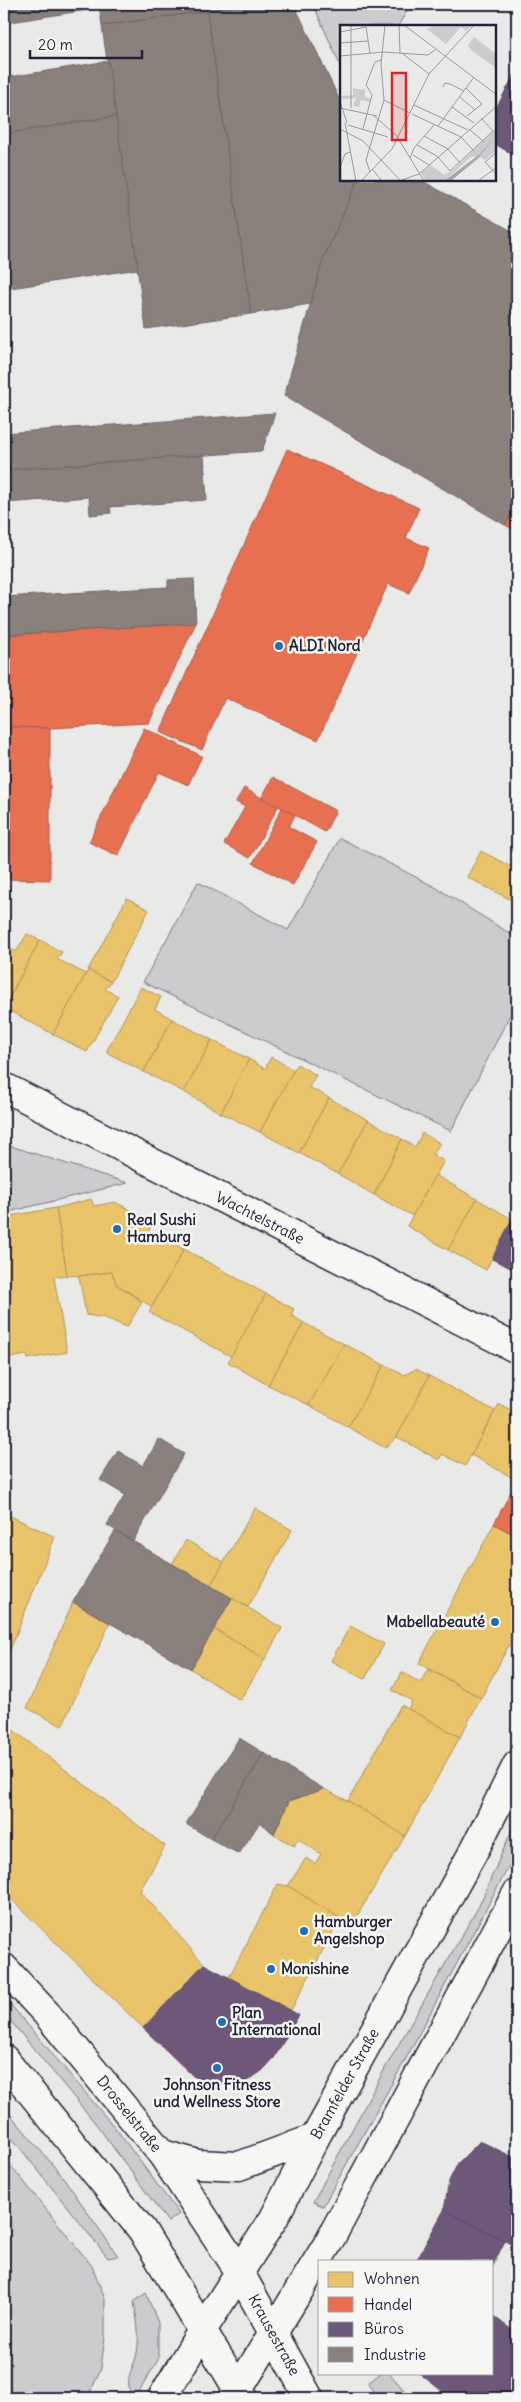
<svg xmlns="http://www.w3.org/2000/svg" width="521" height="2402" font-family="Delius,sans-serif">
<rect width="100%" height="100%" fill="#e9e9e7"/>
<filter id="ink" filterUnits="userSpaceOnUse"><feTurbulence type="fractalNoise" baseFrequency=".02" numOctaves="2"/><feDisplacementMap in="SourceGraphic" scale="10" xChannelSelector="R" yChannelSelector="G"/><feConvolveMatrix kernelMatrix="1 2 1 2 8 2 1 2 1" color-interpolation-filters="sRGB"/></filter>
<g filter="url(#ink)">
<g fill="#ccccce" stroke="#777784">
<polygon points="313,4 411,4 398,26 341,26 341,67"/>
<polygon points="340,838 435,887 517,938 517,1001 451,1131 143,982 198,882 288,930"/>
<polygon points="4,1144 128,1183 4,1213"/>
<polygon points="517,1818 517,1851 403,2064 323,2206 313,2202 388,2063 479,1906"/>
<polygon points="4,1997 116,2129 179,2214 168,2222 96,2124 4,2013"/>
<polygon points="4,2107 63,2177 118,2256 108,2258 4,2128"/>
<polygon points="4,2157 92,2266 105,2299 105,2336 101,2368 88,2398 4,2398"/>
<path d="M146 2293 158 2323V2360L135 2398H132C124 2375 132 2374 137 2353 140 2337 137 2318 134 2302Z"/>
<polygon points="381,2373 389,2373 411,2398 377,2398 368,2383"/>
</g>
<g fill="#e9c46a" stroke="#ad935c">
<polygon points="481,851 517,870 517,903 467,877"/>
<polygon points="127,898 149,910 111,982 88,970"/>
<polygon points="27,934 40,940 4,1007 4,944 16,952"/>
<polygon points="40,940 62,952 57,959 86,974 53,1034 4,1008"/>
<polygon points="88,970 111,982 105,989 118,996 87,1052 53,1034"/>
<polygon points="141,987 161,997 155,1009 172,1019 144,1072 106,1052"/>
<polygon points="172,1019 212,1040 184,1092 144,1072"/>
<polygon points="212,1040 249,1059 221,1113 184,1092"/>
<polygon points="271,1057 294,1070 260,1132 221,1113 249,1059 265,1069"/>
<polygon points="297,1064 316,1075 309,1087 329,1098 299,1153 260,1132"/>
<polygon points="517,1081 517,1103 509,1099"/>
<polygon points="329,1098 368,1120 338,1174 299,1153"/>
<polygon points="368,1120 402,1139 374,1195 338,1174"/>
<polygon points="422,1133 440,1143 433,1155 444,1161 413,1216 374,1195 402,1139 415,1147"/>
<polygon points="435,1175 477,1199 448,1250 407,1226"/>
<polygon points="91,1199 94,1206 115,1202 151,1221 149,1232 184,1249 152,1307 116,1284 112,1272 79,1276 67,1275 56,1208"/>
<polygon points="477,1199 512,1219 486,1270 448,1250"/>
<polygon points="56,1208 67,1275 54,1277 67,1352 28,1359 27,1355 9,1358 4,1330 4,1217"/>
<polygon points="184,1249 266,1294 232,1357 149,1312"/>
<polygon points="112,1272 116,1284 142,1302 127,1327 105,1318 86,1315 79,1276"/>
<polygon points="266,1294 294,1309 291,1315 304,1323 268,1385 228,1362"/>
<polygon points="304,1323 344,1344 309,1405 268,1385"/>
<polygon points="344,1344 384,1365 348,1427 309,1405"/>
<polygon points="384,1365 404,1375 416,1369 429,1376 397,1437 385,1448 348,1427"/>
<polygon points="429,1376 495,1411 465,1466 442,1454 439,1460 397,1437"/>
<polygon points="499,1404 517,1413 517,1480 471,1455"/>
<polygon points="255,1508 292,1530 248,1607 210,1586"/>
<polygon points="4,1513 55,1537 4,1665"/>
<polygon points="494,1524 517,1536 517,1630 481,1698 419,1663"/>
<polygon points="186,1540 224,1562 210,1586 172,1564"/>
<polygon points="232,1598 282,1628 265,1659 214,1629"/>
<polygon points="73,1602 110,1623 62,1726 27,1708"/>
<polygon points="350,1626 384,1644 365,1679 331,1661"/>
<polygon points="214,1629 265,1659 240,1700 191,1669"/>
<polygon points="428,1669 481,1698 460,1737 408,1709 412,1701 392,1690 402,1672 420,1683"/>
<polygon points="401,1705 460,1737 405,1836 348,1801"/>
<polygon points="4,1723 165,1846 140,1891 204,1964 143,2028 4,1892"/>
<polygon points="324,1789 348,1801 405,1836 351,1926 288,1886 306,1858 315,1864 321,1854 298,1839 294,1846 274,1834 289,1801"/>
<polygon points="278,1884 288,1886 340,1918 291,2010 229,1977"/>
</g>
<g fill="#e76f51" stroke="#ac584a">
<polygon points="287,449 419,508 406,538 429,548 409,593 388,584 318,740 225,698 202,750 160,732"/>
<polygon points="517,504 517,531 505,525"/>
<polygon points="196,623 149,723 50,728 4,727 4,635"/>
<polygon points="4,727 50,728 50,880 4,879"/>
<polygon points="144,728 202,756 188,785 159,772 118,856 89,842"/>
<polygon points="273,777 336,811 325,832 262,797"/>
<polygon points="244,788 278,807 250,858 224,844 245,807 236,802"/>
<polygon points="282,808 295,815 289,827 317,842 293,885 253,863"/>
<polygon points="517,1480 517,1536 494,1524"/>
</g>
<g fill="#6d597a" stroke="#564867">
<polygon points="517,70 517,157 495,144 495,110"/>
<polygon points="512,1219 517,1221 517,1271 492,1259"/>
<polygon points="204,1964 299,2015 274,2058 262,2071 247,2081 228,2086 211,2084 193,2076 143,2028"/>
<polygon points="480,2141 517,2159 517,2247 444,2210 449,2181 458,2163"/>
<polygon points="444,2210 505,2241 492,2267 492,2261 416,2261"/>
<polygon points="492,2315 517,2334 517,2398 451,2398 419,2373 492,2373"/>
</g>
<g fill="#8a817c" stroke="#6b6468">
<polygon points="4,4 99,4 100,8 4,23"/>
<polygon points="99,4 252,4 102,26"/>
<polygon points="252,4 294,4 341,103 341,180 358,180 323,260 310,304 251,314 207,11"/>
<polygon points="207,11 251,314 146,329 102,26"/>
<polygon points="4,43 9,77 4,78"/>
<polygon points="108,61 116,116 11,133 6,103 4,103 4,78"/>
<polygon points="116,116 138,269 4,289 4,134"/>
<polygon points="358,180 421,180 517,234 517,504 505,525 284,396 323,260"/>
<polygon points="275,413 262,451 4,470 4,433"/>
<polygon points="204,455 207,500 110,507 111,513 90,515 89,497 4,503 4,470"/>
<polygon points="194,579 196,623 4,635 4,597 168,587 168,580"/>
<polygon points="159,1439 184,1454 133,1541 107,1525 125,1495 100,1480 118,1451 143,1466"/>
<polygon points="115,1531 232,1598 191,1669 73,1602"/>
<polygon points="239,1738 264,1753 211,1839 186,1824"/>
<polygon points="264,1753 324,1789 289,1801 274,1834 260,1822 239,1854 211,1839"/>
</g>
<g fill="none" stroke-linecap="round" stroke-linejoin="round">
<g stroke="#22223b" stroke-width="31">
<polyline id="minor" points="4,1087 517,1349"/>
</g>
<g stroke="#22223b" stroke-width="31">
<g id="secondary">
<polyline points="4,1968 46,2013 162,2154 239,2271 309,2398"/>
<polyline points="4,2059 142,2230 243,2398"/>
<polyline points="162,2154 198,2164 239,2166 315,2138"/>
</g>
</g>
<g stroke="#22223b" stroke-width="31">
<g id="primary">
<polyline points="162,2398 203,2329 274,2218 315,2138 476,1847 517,1765"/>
<polyline points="233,2398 327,2245 517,1893"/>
</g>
</g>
<use href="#minor" stroke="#f6f6f2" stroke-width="28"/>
<use href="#secondary" stroke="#f6f6f2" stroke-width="28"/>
<use href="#primary" stroke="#f6f6f2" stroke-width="28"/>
</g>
</g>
<g fill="#1f6fb2" stroke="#f6f6f2" stroke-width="2">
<circle cx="279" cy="646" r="5"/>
<circle cx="117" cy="1229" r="5"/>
<circle cx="495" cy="1622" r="5"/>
<circle cx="304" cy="1931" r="5"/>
<circle cx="271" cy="1969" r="5"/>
<circle cx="222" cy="2022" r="5"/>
<circle cx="217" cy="2068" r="5"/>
</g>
<g text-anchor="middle" stroke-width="5" stroke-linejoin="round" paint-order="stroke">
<g font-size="15" font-weight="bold" fill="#22223b" stroke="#f6f6f2" text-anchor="start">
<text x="289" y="651">ALDI Nord</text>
<text x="127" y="1225">Real Sushi<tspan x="127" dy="17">Hamburg</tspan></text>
<text x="485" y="1627" text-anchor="end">Mabellabeauté</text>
<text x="314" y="1927">Hamburger<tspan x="314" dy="17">Angelshop</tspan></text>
<text x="281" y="1974">Monishine</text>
<text x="232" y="2018">Plan<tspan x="232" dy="17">International</tspan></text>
<text x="217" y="2090" text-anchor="middle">Johnson Fitness<tspan x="217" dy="17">und Wellness Store</tspan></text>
</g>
<g font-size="15" fill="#22223b" stroke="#f6f6f2">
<text transform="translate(260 1218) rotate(27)" y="5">Wachtelstraße</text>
<text transform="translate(345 2084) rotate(-61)" y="5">Bramfelder Straße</text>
<text transform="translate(129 2114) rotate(51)" y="5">Drosselstraße</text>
<text transform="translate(274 2335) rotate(61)" y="5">Krausestraße</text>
</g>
</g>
<g transform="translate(340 25)">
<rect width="156" height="156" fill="#e9e9e7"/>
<path d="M97 0H132L126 6 121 2 106 19 87 4ZM134 12 156 29V43L131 25 128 20ZM25 62V72L31 74 30 77 21 75 19 82 13 81 16 73 2 74 1 71 13 70V63L24 65ZM156 103V126L145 135 141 132 121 148 138 133 132 131 104 156H86L81 148 91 140 104 150 113 145Z" fill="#ccccce"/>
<path d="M156 111 138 133 111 156H104L140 129Z" fill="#a5a5ac"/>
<path fill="none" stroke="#9999a2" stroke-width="1" d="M11 0V83M59 0 60 28M64 0 157 70M0 7 26 2 30 28M0 18 28 16M62 28 89 49M0 31 43 27 88 30 95 25M103 62 105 58 110 59 124 66M126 63 142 79 127 91M120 72 135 85M44 75 70 88M0 76 7 98M74 80 128 105M112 82 134 98M0 83 37 91M72 89 121 112 134 126M33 90 56 110 84 156M5 98 16 156M8 100 48 112M98 101 134 52M0 104 23 116 61 156M23 104 32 70 26 60 35 37 41 35M129 104 144 117M84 111 108 124 120 138M77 120 97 131 110 146 153 106 141 93M157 127 145 137 157 150M73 130 89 140M70 133 74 123 94 100M0 142 5 129 10 127M32 144 42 156M30 147 26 135 44 75 41 39 45 0M21 156 52 124 89 49 134 0M59 156 79 149 157 81M138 156 157 142"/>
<path fill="#d62828" fill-opacity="0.15" stroke="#d62828" stroke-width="2.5" d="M52 48H66V115H52Z"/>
<rect width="156" height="156" fill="none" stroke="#22223b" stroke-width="2.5"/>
</g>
<rect width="521" height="2402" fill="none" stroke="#f6f6f2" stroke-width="20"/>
<rect x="10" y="10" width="501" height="2382" fill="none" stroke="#22223b" stroke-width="2" filter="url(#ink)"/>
<rect x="318" y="2260" width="175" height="115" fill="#f6f6f2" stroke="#a1a1a9"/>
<rect x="328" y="2272" width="25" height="15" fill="#e9c46a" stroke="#a1a1a9"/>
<text x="364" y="2284" font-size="15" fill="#22223b">Wohnen</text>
<rect x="328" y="2297" width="25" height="15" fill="#e76f51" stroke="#a1a1a9"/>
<text x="364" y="2310" font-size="15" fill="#22223b">Handel</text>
<rect x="328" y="2322" width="25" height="15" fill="#6d597a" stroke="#a1a1a9"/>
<text x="364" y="2334" font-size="15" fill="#22223b">Büros</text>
<rect x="328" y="2347" width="25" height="15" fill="#8a817c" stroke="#a1a1a9"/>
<text x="364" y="2360" font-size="15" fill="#22223b">Industrie</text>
<path d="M30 50v8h112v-8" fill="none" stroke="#22223b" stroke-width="2.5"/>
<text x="38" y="50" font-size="15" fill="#22223b" stroke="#f6f6f2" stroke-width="4" paint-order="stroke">20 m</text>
</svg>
